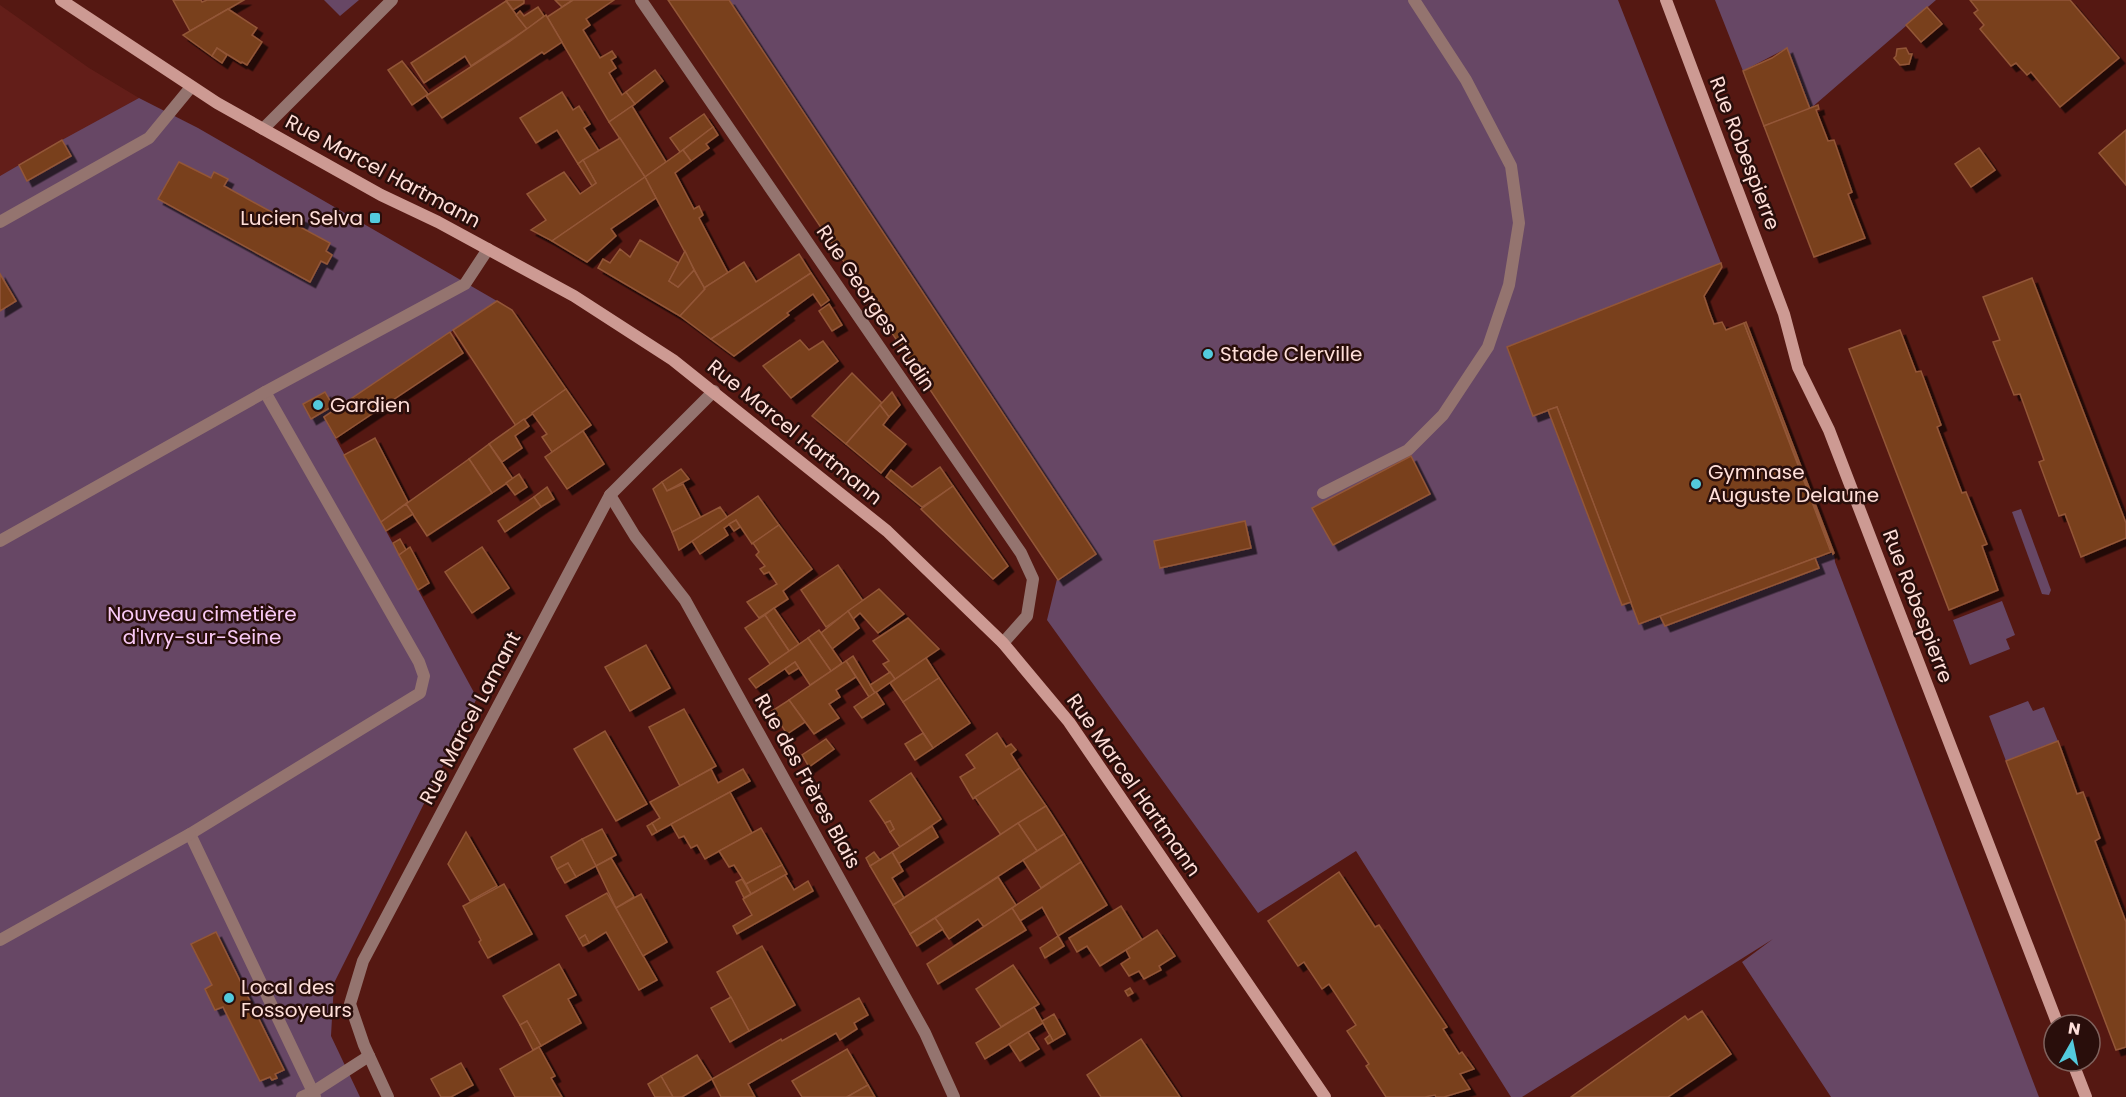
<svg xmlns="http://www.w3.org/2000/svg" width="2126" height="1097" font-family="Poppins,sans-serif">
<defs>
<filter id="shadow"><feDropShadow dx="5.5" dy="5.5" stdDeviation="0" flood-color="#0009"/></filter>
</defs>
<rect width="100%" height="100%" fill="#551812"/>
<polygon fill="#631e19" points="0,5 89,68 139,98 0,176"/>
<g fill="#674765">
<polygon points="324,0 359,0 340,16"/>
<polygon points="668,0 1618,0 1721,263 1507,347 1533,415 1548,410 1622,605 1631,602 1660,616 1665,626 1818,569 1815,558 1831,554 1831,552 1834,553 1835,562 2039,1097 1831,1097 1742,962 1773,939 1522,1097 1511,1097 1356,851 1258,913 1047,620 1057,579"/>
<polygon points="1715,0 1936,0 1810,109 1787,48 1743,71"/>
<polygon points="139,98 198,128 497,301 324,417 477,698 334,983 331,1036 360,1097 0,1097 0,176 19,165 27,180 71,156 62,140"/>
<polygon points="2021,509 2051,590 2049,595 2042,594 2012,512"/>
<polygon points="2002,601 2015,635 2006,639 2010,649 1970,665 1953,620"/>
<polygon points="2028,701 2033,711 2044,707 2058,741 2006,761 1989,716"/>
</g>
<g fill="#793f1e" stroke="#935737" stroke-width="1.5" filter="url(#shadow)">
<polygon points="173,0 201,0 202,2 207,0 244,0 190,31"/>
<polygon points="524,0 524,3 513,10 506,0"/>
<polygon points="555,0 573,0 562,7"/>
<polygon points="573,0 614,0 586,19 590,25 583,30 600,58 612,51 616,57 611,60 616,68 609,73 622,95 626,92 635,104 609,122 547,17"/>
<polygon points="668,0 729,0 1096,554 1058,580"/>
<polygon points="1970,0 2070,0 2119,58 2060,107 2031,72 2027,75 2016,63 2011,66 1980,29 1984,25 1974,13 1978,10"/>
<polygon points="506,1 527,29 471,66 465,56 424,83 411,63"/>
<polygon points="538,7 544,16 527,29 516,15 520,11 524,16"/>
<polygon points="1927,7 1942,24 1921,42 1906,25"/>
<polygon points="228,9 257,28 252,35 262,42 247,65 242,62 241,63 217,48 212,56 183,35"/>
<polygon points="546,15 562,42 544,54 542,52 442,118 426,96 509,42"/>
<polygon points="217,48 227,55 222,63 212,56"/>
<polygon points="1787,48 1810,109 1764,126 1743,71 1772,58"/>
<polygon points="1906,48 1909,54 1912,54 1909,64 1900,65 1894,58 1896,56 1897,49"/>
<polygon points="402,61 428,94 412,105 388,70"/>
<polygon points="655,70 663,81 635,104 626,92"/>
<polygon points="562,92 573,110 579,106 590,124 584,128 599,151 578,164 557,130 536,143 520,118"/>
<polygon points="1818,105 1819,109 1816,110 1828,141 1834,140 1852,192 1848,194 1865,238 1814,257 1764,126"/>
<polygon points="632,106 666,162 645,177 609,122"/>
<polygon points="704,114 713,127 680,152 670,138"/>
<polygon points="713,127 718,135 706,144 709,148 691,161 683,150"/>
<polygon points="2126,130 2126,185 2099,153"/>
<polygon points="620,138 645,177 552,241 531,230 546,220 527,194 564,172 580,194 596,183 583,160"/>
<polygon points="62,140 71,156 27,181 19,165"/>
<polygon points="1979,148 1995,170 1971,187 1955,164"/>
<polygon points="683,150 691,161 675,173 694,209 699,206 703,215 699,218 728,273 704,288 645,177"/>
<polygon points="583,160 596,183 592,186 578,164"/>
<polygon points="179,162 211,178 214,172 228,179 224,186 286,220 290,213 304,219 300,227 330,243 326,251 332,255 327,264 321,261 310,282 158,199"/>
<polygon points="645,177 656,198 611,229 616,236 587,262 552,241"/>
<polygon points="640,240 679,263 669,281 678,287 694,270 705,289 680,316 598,268 603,259 610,263 620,249 630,257"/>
<polygon points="685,251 694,270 678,287 669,281"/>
<polygon points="799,254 811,273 711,339 680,316 705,289 704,288 744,262 756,282"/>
<polygon points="1721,263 1722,267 1704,296 1709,311 1714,324 1722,322 1726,330 1744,323 1831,552 1639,624 1557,407 1533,416 1507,347"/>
<polygon points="811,273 829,300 821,306 813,294 787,313 789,315 734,356 711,339"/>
<polygon points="0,274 16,301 0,311"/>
<polygon points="2032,278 2126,523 2126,538 2081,557 2065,514 2059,516 2039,462 2044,460 2020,394 2014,395 1993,342 2000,340 1983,297"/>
<polygon points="497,301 512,310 566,389 516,426 453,330"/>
<polygon points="829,304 842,325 832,331 819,311"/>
<polygon points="1746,322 1834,553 1833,554 1744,323"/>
<polygon points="1900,330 1916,372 1921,371 1941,425 1937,427 1962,493 1966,492 1976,517 1987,544 1982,546 1998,590 1949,610 1849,349"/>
<polygon points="450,332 463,353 336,438 324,417"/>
<polygon points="800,340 809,350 823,341 838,361 791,398 763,366"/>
<polygon points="852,373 882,403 846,444 812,416"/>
<polygon points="566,389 591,425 552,452 542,437 547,434 532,413"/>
<polygon points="325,392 333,406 311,419 303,404"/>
<polygon points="892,392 900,405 889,417 880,405"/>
<polygon points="880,405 889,417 883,425 906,444 881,473 846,444"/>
<polygon points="1557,407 1631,602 1622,605 1548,410"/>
<polygon points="524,419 529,426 515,436 522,448 502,462 489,444"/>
<polygon points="583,431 604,464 567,489 545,457"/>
<polygon points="375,438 408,502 381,522 344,455"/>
<polygon points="489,444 513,479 492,493 469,459"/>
<polygon points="1411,456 1430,494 1333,545 1312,508"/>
<polygon points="469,459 492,493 427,536 406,504"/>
<polygon points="940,467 953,486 922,507 886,477 891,470 912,487"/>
<polygon points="681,469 689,479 667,491 662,482"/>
<polygon points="519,474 527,487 515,495 506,483"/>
<polygon points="662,482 667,491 683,484 701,518 672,532 653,489"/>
<polygon points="953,486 1008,566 993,579 921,509"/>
<polygon points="547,487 554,499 541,507 534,497"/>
<polygon points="758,496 779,525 752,544 736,520 724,528 728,535 700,554 692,541"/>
<polygon points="534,497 541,507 505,532 498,521"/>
<polygon points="406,504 413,514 386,531 381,522"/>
<polygon points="720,507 727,517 679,550 672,532"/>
<polygon points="736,520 740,527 734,531 729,524"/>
<polygon points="1245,521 1251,548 1160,568 1154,541"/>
<polygon points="779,525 812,569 783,591 788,599 759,618 747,602 777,584 769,572 764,574 760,569 765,566 756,555 759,552 753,543"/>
<polygon points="400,539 406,550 399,555 393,543"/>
<polygon points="410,547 429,583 418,590 399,555"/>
<polygon points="482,547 509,588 472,613 445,572"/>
<polygon points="1815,558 1819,568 1665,626 1660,616"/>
<polygon points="838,565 863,601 826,627 801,590"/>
<polygon points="879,589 904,614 878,633 860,613 853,619 848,611"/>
<polygon points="774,608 799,644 789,651 765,615"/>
<polygon points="848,611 859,628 832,649 821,633"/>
<polygon points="765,615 789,651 770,664 745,628"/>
<polygon points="908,618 939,649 895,679 883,664 889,661 873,641"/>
<polygon points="819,630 842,663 831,671 808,638"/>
<polygon points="808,638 831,671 810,685 795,662 756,688 749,679"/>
<polygon points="646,645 670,688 630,711 605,667"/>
<polygon points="853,656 875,693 869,697 846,661"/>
<polygon points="926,658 939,678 903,702 890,683"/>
<polygon points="846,661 856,677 836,690 840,697 829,704 839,718 814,734 789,700"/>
<polygon points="795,662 799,668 789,674 785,669"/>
<polygon points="890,672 895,679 875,693 870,685"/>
<polygon points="939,678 970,723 933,748 903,702"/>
<polygon points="876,692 884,704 862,718 854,707"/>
<polygon points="789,700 805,722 787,734 772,711"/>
<polygon points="684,709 716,766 680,786 649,727"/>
<polygon points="605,731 647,804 616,821 574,749"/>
<polygon points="923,733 933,748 915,760 905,744"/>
<polygon points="997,733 1006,747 1011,744 1016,750 1011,754 1020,768 973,799 960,777 975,768 966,755"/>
<polygon points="826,739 834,749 809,767 802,755"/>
<polygon points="2058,741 2077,794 2083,792 2100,838 2095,841 2126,922 2126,1047 2116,1050 2006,761"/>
<polygon points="1020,768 1046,806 1001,835 975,797"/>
<polygon points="711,769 718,783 743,769 750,781 657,832 652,823 660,818 650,802"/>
<polygon points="911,773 941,819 900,847 890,832 894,829 890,821 885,823 870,801"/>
<polygon points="730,792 752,833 705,859 697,845 691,848 684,836 679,838 671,824"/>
<polygon points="1046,806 1064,834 1037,851 1018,823"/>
<polygon points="890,821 894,829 890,832 885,823"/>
<polygon points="652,823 657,832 652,835 647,826"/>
<polygon points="1018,823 1037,851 910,934 893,905"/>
<polygon points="932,826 938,837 898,864 892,852"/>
<polygon points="761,828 782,865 746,884 734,865 729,867 719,851"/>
<polygon points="602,829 616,855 596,866 582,839"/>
<polygon points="466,832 497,886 470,901 448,864"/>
<polygon points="1064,834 1081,862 1041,888 1023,860"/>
<polygon points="582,839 596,866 576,877 568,863 557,869 551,857"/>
<polygon points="874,852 880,860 870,866 866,858"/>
<polygon points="892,852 903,871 892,878 904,898 893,905 870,866"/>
<polygon points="611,858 634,897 616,908 596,866"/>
<polygon points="1081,862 1107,905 1058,936 1042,907 1020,921 1012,908"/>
<polygon points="568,863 576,877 565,883 557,869"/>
<polygon points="782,865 787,874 751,894 746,884"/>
<polygon points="1339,872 1375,927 1379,925 1447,1027 1443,1029 1459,1054 1462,1052 1474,1069 1460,1074 1470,1089 1444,1097 1436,1097 1435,1095 1425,1097 1386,1097 1366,1066 1369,1064 1347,1031 1356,1025 1329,984 1322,989 1304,962 1298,966 1268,921"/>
<polygon points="785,875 794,890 808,881 813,891 737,934 733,926 752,915 743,899"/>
<polygon points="998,877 1016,905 984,927 978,919 949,939 935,918"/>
<polygon points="742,879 751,894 744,898 736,882"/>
<polygon points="504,884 532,934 488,958 479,942 481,940 463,906"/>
<polygon points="607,893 657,980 639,990 606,932 589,943 585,935 579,939 566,916"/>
<polygon points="641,894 667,942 643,956 616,908"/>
<polygon points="1121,906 1142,940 1100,966 1087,946 1077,952 1069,938"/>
<polygon points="1012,908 1026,930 938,984 927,964"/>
<polygon points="935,918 943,929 917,946 910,934"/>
<polygon points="1157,930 1175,956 1159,966 1161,970 1144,979 1139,971 1129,976 1121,964 1130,958 1126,950"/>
<polygon points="216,932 284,1070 275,1074 277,1078 272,1080 270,1077 260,1081 223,1007 215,1010 205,989 212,985 191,944"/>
<polygon points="585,935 589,943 583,946 579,939"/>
<polygon points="1058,936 1064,946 1045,958 1040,948"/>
<polygon points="762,946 795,1005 749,1031 717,972"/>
<polygon points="559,964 576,995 568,999 581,1023 541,1046 527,1021 520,1025 503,996"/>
<polygon points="1013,965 1039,1004 1001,1027 976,989"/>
<polygon points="1130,988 1133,993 1128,996 1125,991"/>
<polygon points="731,997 749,1031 730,1042 711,1008"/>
<polygon points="859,998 868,1015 854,1023 857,1029 840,1040 836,1033 748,1084 755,1097 721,1097 712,1079 781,1039 782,1041"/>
<polygon points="1034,1007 1043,1023 985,1059 976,1043"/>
<polygon points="1702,1011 1731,1054 1668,1097 1571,1097 1685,1016 1688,1020"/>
<polygon points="1054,1014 1065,1034 1053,1041 1042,1021"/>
<polygon points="527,1021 541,1046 533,1050 520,1025"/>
<polygon points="1028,1032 1039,1049 1020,1061 1009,1044"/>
<polygon points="1050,1035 1053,1041 1048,1044 1045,1039"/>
<polygon points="1141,1039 1180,1097 1101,1097 1087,1075"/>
<polygon points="539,1047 555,1076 551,1078 562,1097 515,1097 500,1069"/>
<polygon points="847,1049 868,1085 847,1097 802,1097 792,1081"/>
<polygon points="697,1055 712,1079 682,1097 673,1097 661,1076"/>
<polygon points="461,1063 473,1085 451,1097 441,1097 431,1079"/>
<polygon points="661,1076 673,1097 655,1097 648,1084"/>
<polygon points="868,1085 875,1097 847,1097"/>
</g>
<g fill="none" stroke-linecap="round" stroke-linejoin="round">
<g stroke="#94746f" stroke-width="12">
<polyline points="0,222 149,138 191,87"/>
<polyline points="265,392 419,662 424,676 420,693 190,834 313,1092 302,1097"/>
<polyline points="1323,493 1408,450 1443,415 1488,347 1509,285 1519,223 1511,166 1466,80 1414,0"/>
<polyline points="0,541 265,392 465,284 488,249"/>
<polyline points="0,940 190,834"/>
<polyline points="315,1097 313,1092 369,1056"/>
</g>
<g stroke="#94746f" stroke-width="12">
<polyline points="641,0 1021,553 1033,579 1027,616 1003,643"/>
<polyline points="263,129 392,0"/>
<polyline points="610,495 635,536 685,600 925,1033 954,1097"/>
<polyline points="388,1097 364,1045 350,1004 363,961 610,495 714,391"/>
</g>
<g stroke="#cd9a93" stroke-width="12">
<polyline points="61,0 217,103 381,195 438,222 574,296 673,360 887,531 1003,643 1069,722 1325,1097"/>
<polyline points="1666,0 1784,314 1798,367 1829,430 2058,1025"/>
<polyline points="2072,1061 2086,1097"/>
</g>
</g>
<g fill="#53cadc" stroke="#290e0b" stroke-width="2">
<rect x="369" y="212" width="12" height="12" rx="3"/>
<circle cx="1208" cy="354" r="6"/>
<circle cx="318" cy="405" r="6"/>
<circle cx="1696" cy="484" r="6"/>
<circle cx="229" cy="998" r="6"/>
</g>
<g text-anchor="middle" stroke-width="5" stroke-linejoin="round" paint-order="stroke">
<g font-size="20" fill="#ffdfd9" stroke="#290e0b">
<text transform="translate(1745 153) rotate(69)" y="7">Rue Robespierre</text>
<text transform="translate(383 171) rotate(28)" y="7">Rue Marcel Hartmann</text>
<text transform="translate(876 308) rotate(56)" y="7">Rue Georges Trudin</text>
<text transform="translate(795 432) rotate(39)" y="7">Rue Marcel Hartmann</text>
<text transform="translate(1918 606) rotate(69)" y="7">Rue Robespierre</text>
<text transform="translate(470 718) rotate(-62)" y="7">Rue Marcel Lamant</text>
<text transform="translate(808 781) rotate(61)" y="7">Rue des Frères Blais</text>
<text transform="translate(1134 785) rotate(55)" y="7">Rue Marcel Hartmann</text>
</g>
<g font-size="20" fill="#ffdfd9" stroke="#290e0b" text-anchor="start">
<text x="363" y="225" text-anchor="end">Lucien Selva</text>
<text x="1220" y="361">Stade Clerville</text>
<text x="330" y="412">Gardien</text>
<text x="1708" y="479">Gymnase<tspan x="1708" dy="23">Auguste Delaune</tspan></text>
<text x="241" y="994">Local des<tspan x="241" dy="23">Fossoyeurs</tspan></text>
</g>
<g font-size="20" fill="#f9caf6" stroke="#290e0b">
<text x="202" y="621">Nouveau cimetière<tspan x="202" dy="23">d'Ivry-sur-Seine</tspan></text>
</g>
</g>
<g transform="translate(2072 1043) rotate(9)"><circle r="28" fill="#290e0b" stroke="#7f625d" stroke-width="1.5"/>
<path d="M0-4.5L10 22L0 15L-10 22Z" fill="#53cadc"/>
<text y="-9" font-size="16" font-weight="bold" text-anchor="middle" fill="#ffdfd9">N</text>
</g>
</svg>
